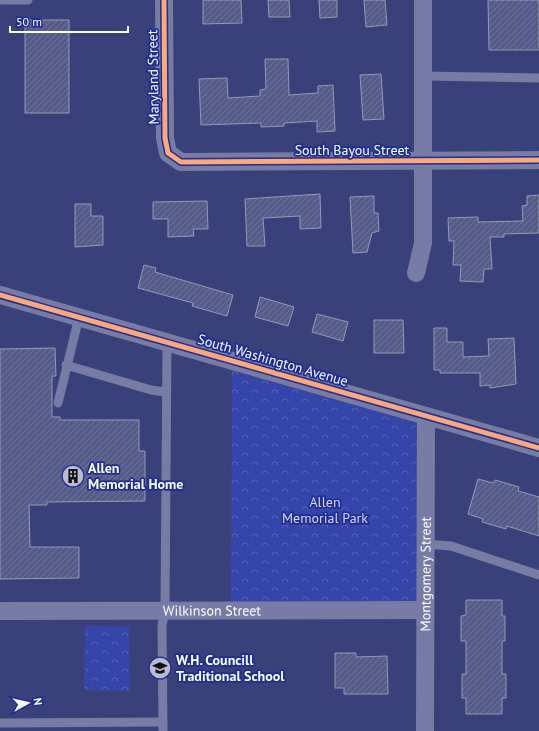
<svg xmlns="http://www.w3.org/2000/svg" width="539" height="731" font-family="'PT Sans',sans-serif">
<defs>
<pattern id="park-crowns" width="20" height="18" patternUnits="userSpaceOnUse"><rect width="20" height="18" fill="#3546aa"/><path d="M2 6a3 3 0 1 1 6 0M12 15a3 3 0 1 1 6 0" fill="none" stroke="#5362b7"/></pattern>
<pattern id="building-hatch" width="6" height="6" patternUnits="userSpaceOnUse"><rect width="6" height="6" fill="#555c88"/><path d="M-1 1l2-2M0 6l6-6M5 7l2-2" fill="none" stroke="#6e749a"/></pattern>
</defs>
<rect width="100%" height="100%" fill="#384179"/>
<g fill="url(#park-crowns)">
<polygon points="232,371 418,423 418,602 231,604"/>
<polygon points="85,626 129,627 130,691 84,690"/>
</g>
<g fill="url(#building-hatch)" stroke="#959ab9">
<polygon points="203,0 241,0 242,23 203,24"/>
<polygon points="268,0 289,0 290,17 269,17"/>
<polygon points="319,0 337,0 337,17 320,18"/>
<polygon points="364,0 385,0 387,25 366,27"/>
<polygon points="488,0 539,0 539,50 489,50"/>
<rect x="25" y="20" width="44" height="93"/>
<polygon points="265,59 288,59 289,95 318,93 318,86 333,85 335,131 317,132 317,121 284,123 284,126 261,127 261,123 201,125 199,79 227,78 228,98 260,96 260,90 266,89"/>
<polygon points="381,74 384,119 363,120 360,75"/>
<polygon points="320,194 321,228 300,229 300,216 263,218 265,246 247,246 245,199"/>
<polygon points="539,195 539,233 504,234 504,237 490,237 492,269 484,269 483,282 460,281 461,265 453,265 454,241 449,241 448,218 478,217 478,222 523,221 522,206 527,205 527,196"/>
<polygon points="374,196 374,213 378,213 379,231 372,233 367,252 353,253 350,197"/>
<polygon points="207,201 208,229 193,229 194,236 168,237 168,219 153,219 153,202"/>
<polygon points="75,204 91,204 91,216 103,216 103,245 75,247"/>
<polygon points="144,265 156,268 155,272 233,295 227,316 192,306 193,303 138,288"/>
<polygon points="260,297 294,307 288,326 255,317"/>
<polygon points="317,314 348,322 343,341 312,332"/>
<polygon points="374,320 403,320 404,353 374,353"/>
<polygon points="434,328 447,328 447,342 463,342 463,357 489,356 488,339 514,338 516,384 490,388 490,385 480,386 480,373 440,373 440,370 434,370"/>
<polygon points="55,348 56,376 52,376 52,417 60,417 60,420 139,420 139,451 145,451 145,501 47,502 47,505 29,505 30,547 79,547 79,578 0,579 0,349"/>
<polygon points="478,479 493,483 495,480 519,487 518,491 539,497 539,536 507,526 506,529 482,522 483,519 468,514"/>
<polygon points="466,600 502,600 502,616 505,616 505,641 502,641 502,674 506,674 506,698 502,698 502,714 466,714 466,698 462,698 462,674 466,674 466,641 461,641 461,616 466,615"/>
<polygon points="335,653 356,653 356,657 387,656 388,694 344,694 344,688 335,688"/>
</g>
<g fill="none" stroke-linecap="round" stroke-linejoin="round">
<g stroke="#767ca4" stroke-width="9">
<polyline points="2,0 28,0"/>
<polyline points="423,76 539,78"/>
<polyline points="66,365 151,390 166,392"/>
<polyline points="58,403 79,317"/>
<polyline points="425,544 451,546 539,575"/>
<polyline points="0,723 163,722"/>
<polyline points="163,731 162,625 165,611 167,342"/>
</g>
<g stroke="#767ca4" stroke-width="18">
<polyline points="164,0 165,138 168,153 181,162 539,160"/>
<polyline points="416,273 423,243 423,0"/>
<polyline points="0,295 539,448"/>
<path id="s1" d="M0 611 425 610"/>
<path id="s2" d="M425 731 426 416"/>
</g>
<g stroke="#1d2d94" stroke-width="8">
<g id="cycleway">
<polyline points="164,0 165,138 168,153 181,162 539,160"/>
<polyline points="0,295 539,448"/>
</g>
</g>
<use href="#cycleway" stroke="#fea87a" stroke-width="5"/>
</g>
<defs>
<g id="building-disc" transform="scale(1.15)"><circle r="9.5" fill="#b9bcd0" stroke="#1d2d94"/><path d="M-4-6H4V6H1V3H-1V6H-4ZM-2.5-4.3h1.7v1.8h-1.7ZM.8-4.3h1.7v1.8H.8ZM-2.5-1h1.7V.8h-1.7ZM.8-1h1.7V.8H.8Z" fill="#111"/></g>
<g id="school-disc" transform="scale(1.15)"><circle r="9.5" fill="#b9bcd0" stroke="#1d2d94"/><path d="M0-5L7-2L0 1L-7-2ZM-4 1L0 2.5L4 1V4Q0 6-4 4Z" fill="#111"/></g>
</defs>
<g fill-rule="evenodd">
<use href="#building-disc" x="73" y="476"/>
<use href="#school-disc" x="160" y="668"/>
</g>
<g text-anchor="middle" stroke-width="3.5" stroke-linejoin="round" paint-order="stroke">
<g font-size="14" fill="#fff" stroke="#1d2d94">
<text transform="translate(153 77) rotate(-91)" y="5">Maryland Street</text>
<text x="352" y="155">South Bayou Street</text>
<text transform="translate(273 360) rotate(16)" y="5">South Washington Avenue</text>
<text dy="5" stroke="none"><textPath href="#s2" startOffset="157">Montgomery Street</textPath></text>
<text dy="5" stroke="none"><textPath href="#s1" startOffset="212">Wilkinson Street</textPath></text>
</g>
<g font-size="14" font-weight="bold" fill="#fff" stroke="#1d2d94" text-anchor="start">
<text x="88" y="473">Allen<tspan x="88" dy="16">Memorial Home</tspan></text>
<text x="176" y="665">W.H. Councill<tspan x="176" dy="16">Traditional School</tspan></text>
</g>
<g font-size="14" fill="#d5dbfa" stroke="#1d2d94">
<text x="325" y="507">Allen<tspan x="325" dy="16">Memorial Park</tspan></text>
</g>
</g>
<g transform="translate(28 703) rotate(82)" stroke="#1d2d94" stroke-width="3" paint-order="stroke">
<path d="M0-3L7 15L0 10L-7 15Z" fill="#ffffff"/>
<text y="-6" font-size="11" font-weight="bold" text-anchor="middle" fill="#ffffff">N</text>
</g>
<path d="M10 26v6h118v-6" fill="none" stroke="#ffffff" stroke-width="2"/>
<text x="16" y="26" font-size="12" fill="#ffffff" stroke="#1d2d94" stroke-width="3" paint-order="stroke">50 m</text>
</svg>
